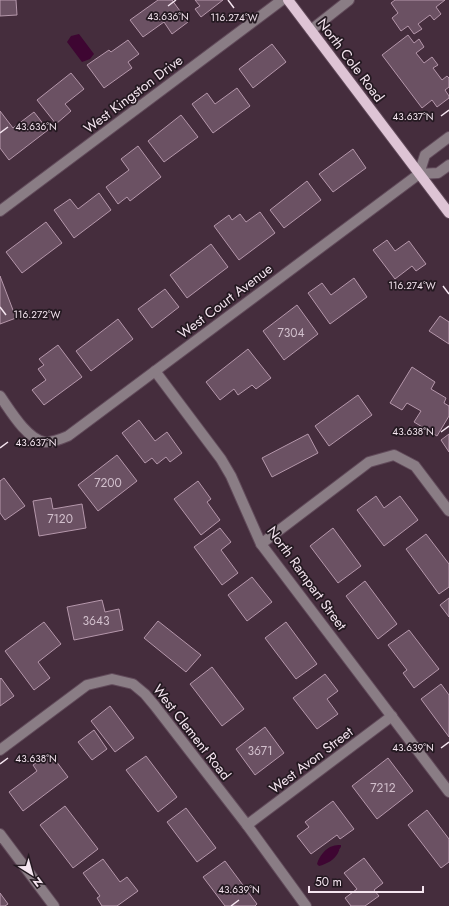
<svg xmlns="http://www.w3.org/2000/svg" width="449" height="906" font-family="Jost,sans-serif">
<rect width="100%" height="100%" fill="#452d3d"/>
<g fill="#3e0632">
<polygon points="79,34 94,54 90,59 82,62 67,42 71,36"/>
<path d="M340 845H341V847C337 852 341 847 338 853 334 860 327 864 319 866L317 864C319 857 325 848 333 846 335 845 338 845 340 845Z"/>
</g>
<g fill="#6b5163" stroke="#b597ab">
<polygon points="0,0 16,0 17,15 0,16"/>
<polygon points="158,0 172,0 188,22 172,34 164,22 143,37 130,20"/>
<polygon points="195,0 223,0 201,17 195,9 200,6"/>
<polygon points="395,0 445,0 436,7 441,14 434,20 430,15 418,24 422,29 414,34 408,26 401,31 392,18 398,13 391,3"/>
<polygon points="408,35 414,43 419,39 424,47 416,53 424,63 432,57 438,65 433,68 442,80 447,76 449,78 449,87 445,90 449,96 449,98 437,107 432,100 422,108 382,55"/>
<polygon points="128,40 139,54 128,62 132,68 104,88 87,65 109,50 111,52"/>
<polygon points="272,44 286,62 253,88 239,69"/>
<polygon points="71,73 84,89 65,104 71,111 56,124 37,100"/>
<polygon points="237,88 250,106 213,133 192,104 207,93 215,104"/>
<polygon points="0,111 13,128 34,112 48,130 9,160 0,148"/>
<polygon points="181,115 198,137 164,162 148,141"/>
<polygon points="138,146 161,177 130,201 127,197 118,204 106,187 129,170 121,159"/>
<polygon points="353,149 366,168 333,192 319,174"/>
<polygon points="307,181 321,200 284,228 270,210"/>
<polygon points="99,193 111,210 74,238 54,210 70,199 78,209"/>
<polygon points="260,212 275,233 239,260 214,226 229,215 232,220 240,214 246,222"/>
<polygon points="46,222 62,243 22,273 6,252"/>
<polygon points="387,240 395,251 409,241 426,264 416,271 412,266 395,279 373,250"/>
<polygon points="211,244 228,267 187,298 170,275"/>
<polygon points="0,276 16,318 0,324"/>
<polygon points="354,278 367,297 330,324 308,293 322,283 331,295"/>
<polygon points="165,289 179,307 152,328 138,309"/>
<polygon points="297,305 318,334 284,360 263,331"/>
<polygon points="440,316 449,322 449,344 429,331"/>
<polygon points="118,319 133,339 91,371 76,351"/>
<polygon points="58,345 82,377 44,405 32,390 46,380 38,369 44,365 39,359"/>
<polygon points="248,349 271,378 256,389 252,385 238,395 234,389 220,400 206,382"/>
<polygon points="412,367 435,382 431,389 446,398 444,403 449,406 449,416 437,436 414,422 421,411 407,403 402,410 390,403"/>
<polygon points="358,395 372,415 329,446 315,426"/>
<polygon points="139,420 155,441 167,432 182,453 170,462 166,457 157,464 152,458 145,463 122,433"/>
<polygon points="308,434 318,453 272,477 262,458"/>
<polygon points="449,434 449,452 441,440"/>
<polygon points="117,455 137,481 98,511 78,485"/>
<polygon points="4,478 25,506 5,520 0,513 0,481"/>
<polygon points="198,481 211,499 207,502 220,520 201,535 174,499"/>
<polygon points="376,496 384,508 400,496 418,520 384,546 357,510"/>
<polygon points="51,498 53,509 82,504 86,528 39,536 33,501"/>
<polygon points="220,528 231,542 221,550 238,573 222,585 194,547"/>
<polygon points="333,528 361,566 338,583 310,546"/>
<polygon points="426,534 449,564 449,587 439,594 406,549"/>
<polygon points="252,577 272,602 247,621 228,595"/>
<polygon points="365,581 397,624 378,639 346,596"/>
<polygon points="449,598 449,617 440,605"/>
<polygon points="102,600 105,612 119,609 123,630 74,640 67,607"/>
<polygon points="158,621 201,655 186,672 144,638"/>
<polygon points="44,622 61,644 38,662 50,678 34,690 5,651"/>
<polygon points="286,622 317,664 296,679 265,638"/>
<polygon points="409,630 439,669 414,688 403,673 407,670 388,645"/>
<polygon points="212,667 244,709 222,726 190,684"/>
<polygon points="325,674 338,691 327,699 338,714 317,729 293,698"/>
<polygon points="1,678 14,696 0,706 0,679"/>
<polygon points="441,684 449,695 449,737 421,699"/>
<polygon points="110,706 134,738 115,752 91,721"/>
<polygon points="265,727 284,753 255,775 236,749"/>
<polygon points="94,730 107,749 92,760 78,742"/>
<polygon points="50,753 68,777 23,811 9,792 37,771 33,765"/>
<polygon points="146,756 177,797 158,812 126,770"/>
<polygon points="388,758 413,791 377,819 352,786"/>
<polygon points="333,801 354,829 340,839 337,835 311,854 297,836 309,827 305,822"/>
<polygon points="65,806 98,849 73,868 40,825"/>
<polygon points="186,808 216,848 197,862 167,822"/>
<polygon points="427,810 449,839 449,862 441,868 408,825"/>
<polygon points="364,858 383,883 374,890 379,896 365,906 351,906 345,898 357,889 344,873"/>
<polygon points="103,859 120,882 127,877 138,891 117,906 102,906 97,898 100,896 83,873"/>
<polygon points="225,861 257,904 255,906 225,906 203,877"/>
<polygon points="0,893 8,904 5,906 0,906"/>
</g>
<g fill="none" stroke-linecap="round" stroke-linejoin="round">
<g stroke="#614a5a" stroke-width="12">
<g id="minor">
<polyline points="311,30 349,0"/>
<polyline points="449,137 425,155 419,174 438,173 449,165"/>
<polyline points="0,211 282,0"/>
<polyline points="155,371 221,459 231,476 261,544 449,792"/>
<path d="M0 396C10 410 26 438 44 442 52 443 61 439 68 436L419 174"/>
<polyline points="261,544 369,462 394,455 415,466 449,511"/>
<polyline points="0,750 87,685 112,679 133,684 145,694 155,706 247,825 306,906"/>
<polyline points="247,825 392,716"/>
<polyline points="0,834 54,906"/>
</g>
</g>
<g stroke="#614a5a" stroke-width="12">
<polyline id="major" points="288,0 449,213"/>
</g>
<use href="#minor" stroke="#8a7d85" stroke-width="10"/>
<use href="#major" stroke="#dec4d5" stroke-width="10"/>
</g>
<path fill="none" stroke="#f5e5f0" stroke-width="1.5" d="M228 0 234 8M168 6 176 0M441 116 449 110M0 133 8 127M443 286 449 294M0 307 6 315M441 432 449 426M0 448 8 442M441 748 449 742M0 764 8 758M231 906 239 900"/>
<g text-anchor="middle" stroke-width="3.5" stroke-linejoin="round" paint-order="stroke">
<g font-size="12" fill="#d2c0cd">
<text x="291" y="337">7304</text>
<text x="108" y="487">7200</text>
<text x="60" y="523">7120</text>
<text x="96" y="625">3643</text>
<text x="260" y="755">3671</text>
<text x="383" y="792">7212</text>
</g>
<g font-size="14" fill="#f5e5f0" stroke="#241921">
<text transform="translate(351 60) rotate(53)" y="5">North Cole Road</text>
<text transform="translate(133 94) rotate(-37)" y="5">West Kingston Drive</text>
<text transform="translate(225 301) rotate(-37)" y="5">West Court Avenue</text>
<text transform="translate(307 578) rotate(54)" y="5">North Rampart Street</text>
<text transform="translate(192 732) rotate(52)" y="5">West Clement Road</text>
<text transform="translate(311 760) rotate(-37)" y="5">West Avon Street</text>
</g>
</g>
<g font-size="10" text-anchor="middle" fill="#f5e5f0" stroke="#241921" stroke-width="3.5" stroke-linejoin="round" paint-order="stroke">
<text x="168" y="20">43.636°N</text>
<text x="234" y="21">116.274°W</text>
<text x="413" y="120">43.637°N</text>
<text x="36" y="130">43.636°N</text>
<text x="412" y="289">116.274°W</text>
<text x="37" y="318">116.272°W</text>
<text x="413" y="435">43.638°N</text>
<text x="36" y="446">43.637°N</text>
<text x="413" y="751">43.639°N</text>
<text x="36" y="762">43.638°N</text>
<text x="239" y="893">43.639°N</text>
</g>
<g transform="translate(32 874) rotate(143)" stroke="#241921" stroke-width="3" paint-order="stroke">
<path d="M0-3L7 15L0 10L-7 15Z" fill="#f5e5f0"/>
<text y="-6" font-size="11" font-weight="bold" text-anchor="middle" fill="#f5e5f0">N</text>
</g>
<path d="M309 886v6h114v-6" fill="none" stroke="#f5e5f0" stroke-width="2"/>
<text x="315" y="886" font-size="12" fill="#f5e5f0" stroke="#241921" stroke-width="3" paint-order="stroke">50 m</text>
</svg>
